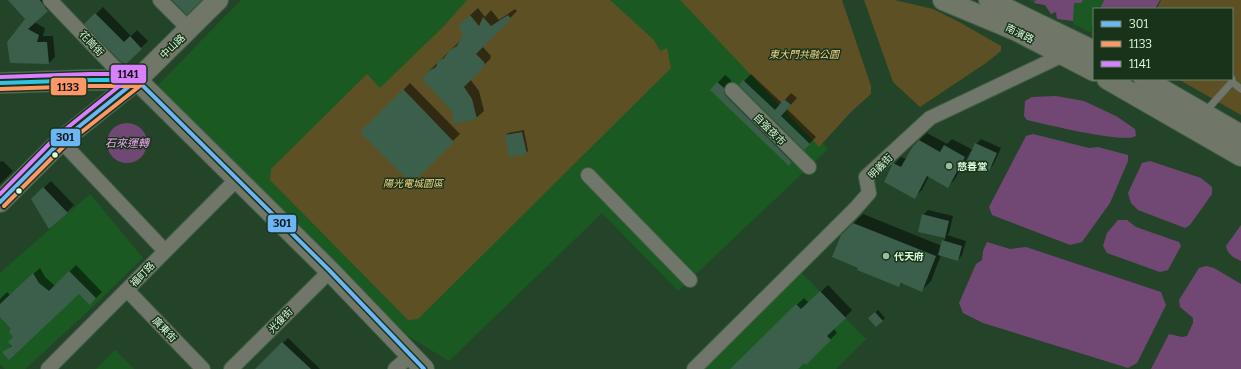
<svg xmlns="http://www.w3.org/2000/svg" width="1241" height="369" font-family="Bitter,'Noto Sans TC',serif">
<rect width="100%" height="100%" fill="#234428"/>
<g fill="#1a5a22">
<polygon points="241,0 680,0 828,149 678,291 602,213 449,361 408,336 359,289 158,85"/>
<polygon points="1029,0 1104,0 1100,9 1094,9 1094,22 1091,28 1092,33 1073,24 1073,21 1057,19 1056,12 1051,14 1045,5 1034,3"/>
<polygon points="90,194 143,258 83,316 25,369 5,369 0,364 0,273"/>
<polygon points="801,272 866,339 836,369 701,369"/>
<polygon points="115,350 134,369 96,369"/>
</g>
<g fill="#5d5024">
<polygon points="467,0 610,0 654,40 660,51 667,48 671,68 418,319 408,320 270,180 271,169 367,74 380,88 444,26"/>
<polygon points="680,0 842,0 871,86 871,94 851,112 819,147"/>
<polygon points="864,0 895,0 933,9 961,23 1001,46 1001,51 986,63 920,107 893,82"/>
<polygon points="1161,0 1241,0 1241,115 1178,79 1232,79 1232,9 1157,9"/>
</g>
<g fill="#714874">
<polygon points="1036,0 1083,0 1081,3 1074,3 1073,21 1057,19 1056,12 1051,14 1045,5 1034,3"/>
<polygon points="1104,0 1160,0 1155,9 1100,9"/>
<path d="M1056 96 1084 101 1116 116 1135 129 1136 136C1125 144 1045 124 1027 120L1024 116 1025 101 1032 97Z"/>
<circle cx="127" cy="143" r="20"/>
<polygon points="1033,134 1089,148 1098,147 1128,155 1128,161 1110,203 1082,242 1070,245 992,215 989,207 1026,136"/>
<polygon points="1150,161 1201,178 1212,187 1212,194 1190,225 1185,228 1138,210 1131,203 1128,193 1142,163"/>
<polygon points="1118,220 1127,220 1136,227 1179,242 1181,246 1168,270 1160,272 1107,253 1103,246 1107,233"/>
<path d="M1241 225V261C1234 258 1227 254 1226 246Z"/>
<polygon points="987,242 1010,249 1026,247 1161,292 1166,305 1137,363 1128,368 983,323 963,313 959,303 976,264 982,260 983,251"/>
<polygon points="1206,266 1214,268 1241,284 1241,369 1151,369 1169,334 1182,337 1187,336 1193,323 1193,318 1180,307 1179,300 1199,268"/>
</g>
<g fill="#0007">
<polygon points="9,0 51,0 54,4 34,22 45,28 43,36 53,36 55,57 49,63 11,62 27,19"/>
<polygon points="103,7 131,36 137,30 148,41 126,63 86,24"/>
<polygon points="478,8 485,17 491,10 499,20 515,9 517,11 482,46 491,56 490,57 491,58 470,79 479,91 484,111 476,118 453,113 427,73 460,41 464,34 466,19"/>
<polygon points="751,74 782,103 791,93 797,98 787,109 816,137 804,149 740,85"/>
<polygon points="725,75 731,80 731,84 799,155 789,165 711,90"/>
<polygon points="410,83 460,134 412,182 362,132"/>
<polygon points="524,130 528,151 526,153 506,135 508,133"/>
<polygon points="927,133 947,144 952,139 973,150 976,144 981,139 1001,148 993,165 989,169 971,151 955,179 948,186 929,176 922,190 914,197 894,164 901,157 907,159 913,146"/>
<polygon points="0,161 2,162 3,161 13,171 0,184"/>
<polygon points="51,181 74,205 67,212 32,199"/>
<polygon points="928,210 953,216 949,233 947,235 966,241 962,255 958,260 941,255 931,281 922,290 903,283 899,286 859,267 842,235 863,214 942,246 943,241 946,238 919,232 923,215"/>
<polygon points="76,265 102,292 90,304 79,292 9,359 4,352 12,345 14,337 13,329 0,315 0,299 7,292 10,295 40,268 45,277 55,286"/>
<polygon points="828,285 852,310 834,329 837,333 806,363 804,361 796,369 731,369 804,298 809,303"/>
<polygon points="878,310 885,318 877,326 869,318"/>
<polygon points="288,338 320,369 256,369"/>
</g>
<g fill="#3c5f4b">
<polygon points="8,0 40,0 48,11 28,29 39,35 37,42 47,42 49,64 10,63 7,42 25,19"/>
<polygon points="172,0 202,0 187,15"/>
<polygon points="95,13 124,42 130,36 142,49 126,64 120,61 84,24"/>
<polygon points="470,15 479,26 483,17 491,26 508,15 511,19 476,54 485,63 484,64 485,66 464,87 472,99 477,119 454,124 452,113 449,108 422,79 427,72 436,67 438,61 444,58 450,50 457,46 463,34 458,26"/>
<polygon points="743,80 775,110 784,99 791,105 781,116 810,144 804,150 739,85"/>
<polygon points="717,82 724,88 724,92 726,96 792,162 789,166 710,90"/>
<polygon points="403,89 454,142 412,184 360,132"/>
<polygon points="522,132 527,154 509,157 505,135"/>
<polygon points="919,140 940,152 944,145 965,157 948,188 927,176 915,199 884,182 893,163 901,167 913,146"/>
<polygon points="975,143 997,153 989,171 967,161"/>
<polygon points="43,187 68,213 49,229 31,199"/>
<polygon points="922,214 949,221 945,238 918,232"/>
<polygon points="853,223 936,256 922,292 901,283 899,287 857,270 858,268 832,257 841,235"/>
<polygon points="942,240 962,246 958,261 938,255"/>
<polygon points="69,271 96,298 90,305 79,294 9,360 2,352 12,346 8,342 13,337 9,332 11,329 0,317 0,304 33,273 39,283 49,291"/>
<polygon points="820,291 846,318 827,336 831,340 806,365 804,363 798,369 730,369 796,304 801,309"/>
<polygon points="875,312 883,321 876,327 868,318"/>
<polygon points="282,342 311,369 255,369"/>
</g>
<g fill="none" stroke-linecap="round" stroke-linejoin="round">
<g stroke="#435f47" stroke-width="8">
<g id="lane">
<polyline points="1232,82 1241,89"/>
<polyline points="1205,112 1232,82 1232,79"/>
</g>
</g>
<g stroke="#435f47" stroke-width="16">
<g id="street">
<polyline points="50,0 115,68 136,79"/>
<polyline points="160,0 189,29"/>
<polyline points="732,90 809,167"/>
<polyline points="61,141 165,251"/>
<polyline points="588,175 690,280"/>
<polyline points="127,290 203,369"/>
<polyline points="48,369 237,179"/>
<polyline points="231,369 330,271"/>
<polyline points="395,369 411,355"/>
<polyline points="694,369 855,209 869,193 866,177 930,118 1063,55 1065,50"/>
</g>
</g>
<g stroke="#435f47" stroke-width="22">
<g id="secondary">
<polyline points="943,0 1015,30 1094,71"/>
<polyline points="989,0 1094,51"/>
<polyline points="1107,79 1241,156"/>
<polyline points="1144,79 1241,135"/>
<polyline points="137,80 330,271 424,369"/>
<polyline points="0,83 91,80 137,80"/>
<polyline points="0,202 61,141 137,80 218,0"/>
</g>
</g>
<use href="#lane" stroke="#71766a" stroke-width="7"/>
<use href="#street" stroke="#71766a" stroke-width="14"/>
<use href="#secondary" stroke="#707769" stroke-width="20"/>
<g stroke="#19321a" stroke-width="7">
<g id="bus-1">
<polyline points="137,80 330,271 424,369"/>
<polyline points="0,202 61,141 137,80"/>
</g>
</g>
<g stroke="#19321a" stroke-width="7">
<g id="bus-2">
<polyline points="0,89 91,86 137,86"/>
<polyline points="4,206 65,145 141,85"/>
</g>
</g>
<g stroke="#19321a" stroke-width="7">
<g id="bus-3">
<polyline points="0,77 91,74 137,74"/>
<polyline points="0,194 57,136 133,75"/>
</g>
</g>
<g stroke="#19321a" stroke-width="7">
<polyline id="bus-4" points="0,83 91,80 137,80"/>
</g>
<use href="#bus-1" stroke="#6db6f5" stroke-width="4"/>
<use href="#bus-2" stroke="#fc9868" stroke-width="4"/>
<use href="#bus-3" stroke="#d880ff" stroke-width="4"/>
<use href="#bus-4" stroke="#33c2e2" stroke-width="4"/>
</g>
<g fill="#ddfcdd" stroke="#19321a" stroke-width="1.5">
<circle cx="55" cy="155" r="3.5"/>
<circle cx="19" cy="191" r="3.5"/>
</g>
<g fill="#9cbc9e" stroke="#19321a" stroke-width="1.5">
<circle cx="949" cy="166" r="4"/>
<circle cx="886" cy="256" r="4"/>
</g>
<g text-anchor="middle" stroke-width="3" stroke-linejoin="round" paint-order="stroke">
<g font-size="10" fill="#ddfcdd" stroke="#19321a">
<text transform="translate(1020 33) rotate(26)" y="4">南濱路</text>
<text transform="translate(92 43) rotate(47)" y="4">花崗街</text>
<text transform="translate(172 46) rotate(-44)" y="4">中山路</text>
<text transform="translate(770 129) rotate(45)" y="4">自強夜市</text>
<text transform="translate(880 166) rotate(-46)" y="4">明義街</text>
<text transform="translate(142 274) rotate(-46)" y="4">福町路</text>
<text transform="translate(280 320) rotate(-45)" y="4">光復街</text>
<text transform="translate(165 329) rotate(46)" y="4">廣東街</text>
</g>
<g font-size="10" font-style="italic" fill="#f8d488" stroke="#19321a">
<text x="804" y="58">東大門共融公園</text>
<text x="413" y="187">陽光電城園區</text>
</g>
<g font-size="10" font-weight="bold" fill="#ddfcdd" stroke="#19321a" text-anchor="start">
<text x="957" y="170">慈善堂</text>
<text x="894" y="260">代天府</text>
</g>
<g font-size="11" font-style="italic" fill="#eba3ef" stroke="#19321a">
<text x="127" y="147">石來運轉</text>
</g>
</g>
<g stroke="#19321a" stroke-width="1.5">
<rect x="110" y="64" width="37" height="20" rx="4" fill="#d880ff"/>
<rect x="50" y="77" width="37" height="19" rx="4" fill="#fc9868"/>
<rect x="50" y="128" width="31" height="19" rx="4" fill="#6db6f5"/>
<rect x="267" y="214" width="30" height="19" rx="4" fill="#6db6f5"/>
</g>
<g font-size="11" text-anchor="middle" font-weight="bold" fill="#111">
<text x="128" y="78">1141</text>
<text x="68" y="91">1133</text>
<text x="65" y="141">301</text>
<text x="282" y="227">301</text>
</g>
<rect x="1093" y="8" width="140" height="72" fill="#19321a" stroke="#678368"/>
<rect x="1101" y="21" width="20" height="6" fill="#6db6f5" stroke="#678368"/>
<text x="1129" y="28" font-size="12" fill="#ddfcdd">301</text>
<rect x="1101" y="41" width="20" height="6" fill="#fc9868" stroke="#678368"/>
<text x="1129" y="48" font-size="12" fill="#ddfcdd">1133</text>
<rect x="1101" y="61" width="20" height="6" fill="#d880ff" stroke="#678368"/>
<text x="1129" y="68" font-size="12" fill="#ddfcdd">1141</text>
</svg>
